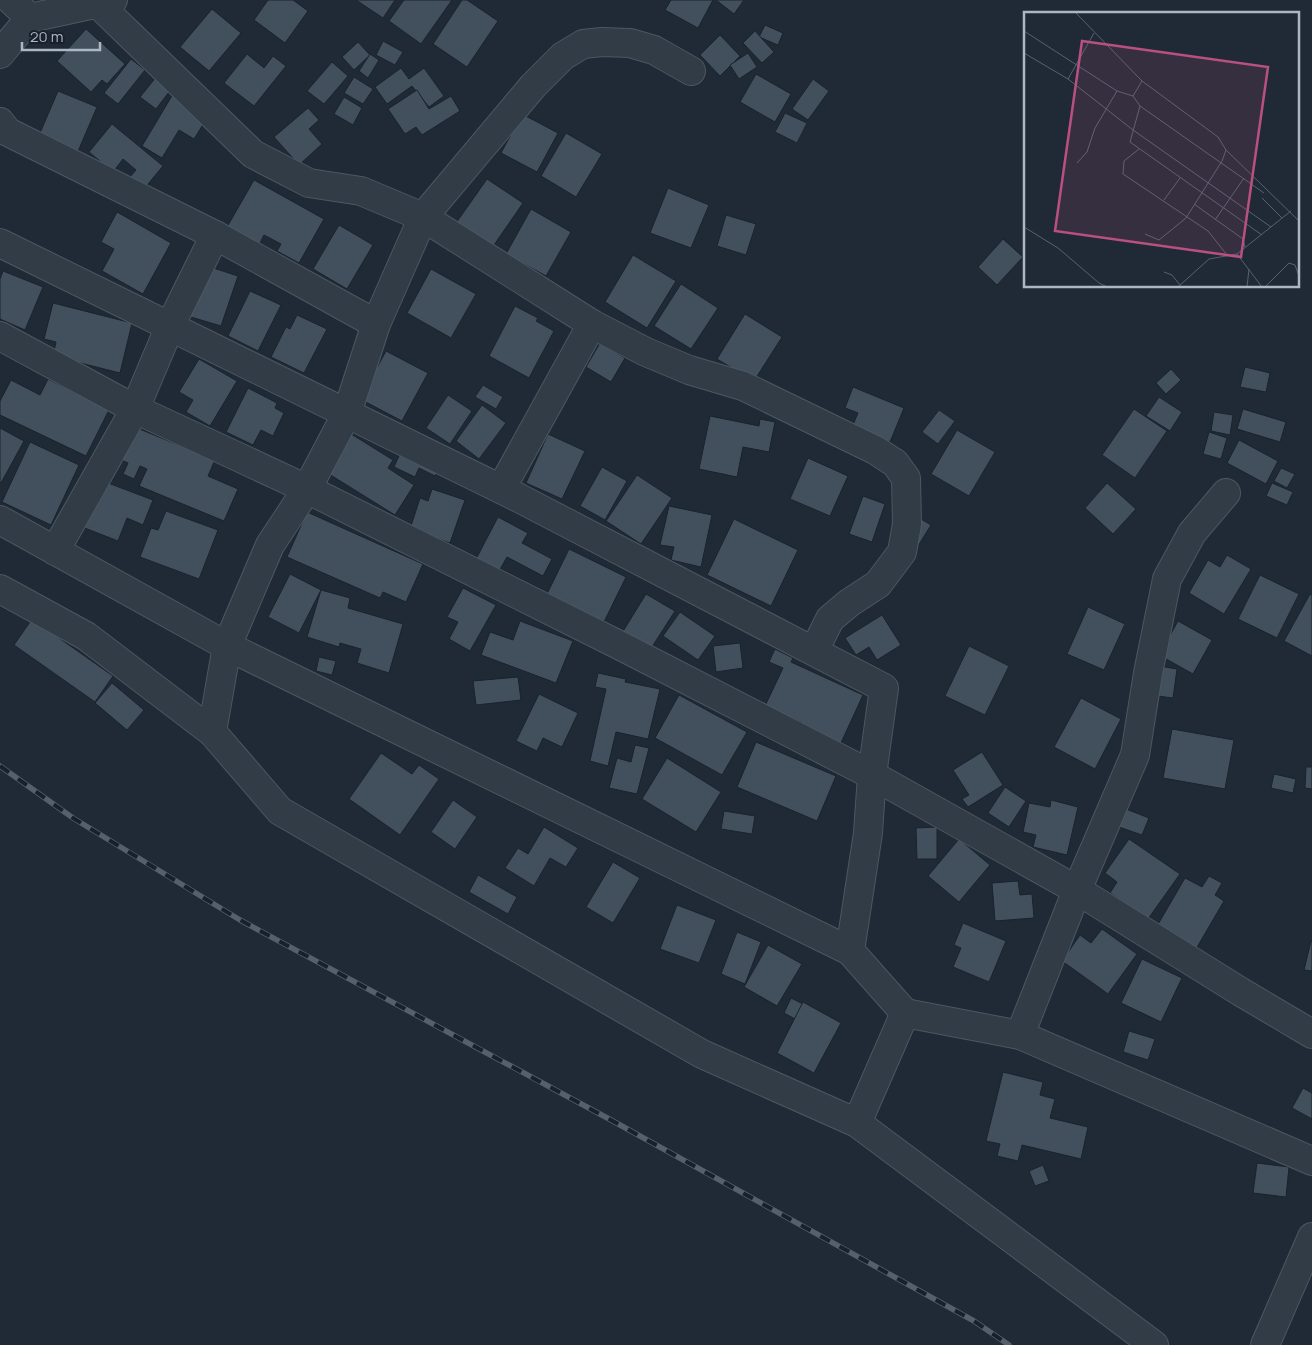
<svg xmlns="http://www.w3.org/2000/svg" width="1312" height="1345" font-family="Manrope,sans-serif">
<rect width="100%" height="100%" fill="#1f2a36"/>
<g fill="#42505e" stroke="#1a232d">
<polygon points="268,0 293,0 308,11 285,43 254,20"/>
<polygon points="356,0 395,0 383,18"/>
<polygon points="404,0 452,0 421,44 389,21"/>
<polygon points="462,0 467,0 498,21 467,67 433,44"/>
<polygon points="671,0 713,0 698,28 665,10"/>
<polygon points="716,0 744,0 734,14"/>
<polygon points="212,9 241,33 209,71 180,47"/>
<polygon points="765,25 783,33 778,45 759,37"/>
<polygon points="86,29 125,64 107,84 102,80 91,92 57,61"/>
<polygon points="755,31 774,52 762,63 743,43"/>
<polygon points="720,35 740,56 720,76 700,55"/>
<polygon points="383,41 403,52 395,65 376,55"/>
<polygon points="358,42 370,55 354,70 342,57"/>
<polygon points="748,53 757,67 739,79 730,65"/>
<polygon points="247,54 264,68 273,56 286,66 254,106 224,83"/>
<polygon points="370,54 379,60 368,78 359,71"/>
<polygon points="131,59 145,70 118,104 104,93"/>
<polygon points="332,62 348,76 324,104 307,91"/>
<polygon points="401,68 409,79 424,68 444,96 429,107 412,86 387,104 375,87"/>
<polygon points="756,74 791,94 775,122 740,102"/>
<polygon points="157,76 172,88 156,109 140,97"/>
<polygon points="354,77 373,89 363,104 344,93"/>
<polygon points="813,79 829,91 808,120 792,109"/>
<polygon points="417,90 429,109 451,96 460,111 422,135 416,127 405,134 388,109"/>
<polygon points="58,91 97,107 76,156 37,140"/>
<polygon points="173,94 209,115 194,139 179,130 162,158 142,146"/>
<polygon points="344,97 362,108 353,125 334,114"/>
<polygon points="308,108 319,120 309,129 322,144 299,165 274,137"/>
<polygon points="785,113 807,123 797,143 775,132"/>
<polygon points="522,114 558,133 537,172 501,153"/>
<polygon points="112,124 163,166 143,190 129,178 136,170 123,159 113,172 89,152"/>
<polygon points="566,133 602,154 576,197 541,176"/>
<polygon points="487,179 523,203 492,248 456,223"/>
<polygon points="254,180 324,219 299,263 277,251 281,244 264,235 259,245 227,227"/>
<polygon points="668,188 709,205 691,248 650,233"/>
<polygon points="531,209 571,232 546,276 506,254"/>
<polygon points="117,212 171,243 143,294 102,271 114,249 101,242"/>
<polygon points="726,215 756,224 746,255 717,246"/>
<polygon points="339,225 373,245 347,289 313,269"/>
<polygon points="1003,239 1023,257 997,285 978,267"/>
<polygon points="633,255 676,281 647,328 605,302"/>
<polygon points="198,263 238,276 221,326 181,314"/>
<polygon points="431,269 476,294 451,338 407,313"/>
<polygon points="3,271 43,287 25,330 0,319 0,279"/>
<polygon points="681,284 718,308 691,349 654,326"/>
<polygon points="250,291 281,305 258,351 228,336"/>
<polygon points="53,303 132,323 120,373 53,356 56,342 44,339"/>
<polygon points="515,306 538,318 536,321 554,331 529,378 489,356"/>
<polygon points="745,314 782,337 754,381 717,359"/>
<polygon points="297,315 327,329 304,373 271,357 286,327 290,329"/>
<polygon points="600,343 625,358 611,382 586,367"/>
<polygon points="386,351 428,373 402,421 360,399"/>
<polygon points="199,359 237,381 210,426 186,412 193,400 179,392"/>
<polygon points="1245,367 1270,373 1266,392 1240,387"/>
<polygon points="1171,369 1181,380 1166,394 1156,383"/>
<polygon points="48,379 109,410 86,456 0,415 0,401 11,380 40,395"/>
<polygon points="483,385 503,397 496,409 475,397"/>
<polygon points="853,387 904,408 890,442 852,427 858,413 845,408"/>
<polygon points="248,388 277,403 275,408 284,413 273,436 261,430 253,445 226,432"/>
<polygon points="448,395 472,411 450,444 426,428"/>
<polygon points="1159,397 1182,412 1170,431 1146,416"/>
<polygon points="482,405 506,423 479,459 456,441"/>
<polygon points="1134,409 1167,431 1135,478 1102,455"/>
<polygon points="1243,409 1286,422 1280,442 1237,429"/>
<polygon points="939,410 955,421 938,444 922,432"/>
<polygon points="1214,412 1233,415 1230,435 1211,431"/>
<polygon points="710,416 759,426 760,419 775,422 769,452 743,447 737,477 699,469"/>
<polygon points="120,421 215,460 208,476 238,489 224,521 139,486 147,469 140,466 134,479 123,474 128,463 106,453"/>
<polygon points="0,428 24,441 1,483 0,482"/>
<polygon points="957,430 995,452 969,496 931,474"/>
<polygon points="348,432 393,460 388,468 414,485 395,515 324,471"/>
<polygon points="1209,432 1227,438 1221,459 1203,454"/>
<polygon points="548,434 585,451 562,499 526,483"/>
<polygon points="1239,440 1278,461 1266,484 1227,463"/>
<polygon points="30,442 79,465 51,525 2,502"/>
<polygon points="403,447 441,465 435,476 419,468 415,477 394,467"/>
<polygon points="808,458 848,476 830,516 790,499"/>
<polygon points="602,467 627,481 605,520 580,506"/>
<polygon points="1281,468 1295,474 1287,488 1274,481"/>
<polygon points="637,475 672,498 641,544 606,521"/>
<polygon points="95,478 153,500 143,525 127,518 118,541 77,525"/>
<polygon points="1107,483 1136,509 1113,534 1085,508"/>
<polygon points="1272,483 1293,492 1287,505 1266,496"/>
<polygon points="432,489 465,500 450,543 410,529 420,498 428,501"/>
<polygon points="863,496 885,504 872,542 849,534"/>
<polygon points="669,506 712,515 701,567 671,560 674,547 660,545"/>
<polygon points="166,511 218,530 199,579 140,557 151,528 158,530"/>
<polygon points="307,512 423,564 406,602 383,592 380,598 287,557"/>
<polygon points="916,516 931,525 915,551"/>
<polygon points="498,517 528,533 522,543 552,559 543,576 507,557 498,573 475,561"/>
<polygon points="734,519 798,550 771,606 707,575"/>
<polygon points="569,549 626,577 603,624 546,596"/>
<polygon points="1227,555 1251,569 1224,614 1189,593 1208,560 1220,567"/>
<polygon points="290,574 321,590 299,633 268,617"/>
<polygon points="1260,575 1299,594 1277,638 1238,619"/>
<polygon points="463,588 496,605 470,651 449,639 458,622 447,617"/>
<polygon points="321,590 350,598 348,608 403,624 389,673 357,663 361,649 340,643 339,647 307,637"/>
<polygon points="646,594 675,611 650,650 622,633"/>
<polygon points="1310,594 1312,595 1312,656 1284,641"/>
<polygon points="1088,607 1125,624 1104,670 1067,654"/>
<polygon points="680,612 715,636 698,660 663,636"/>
<polygon points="882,615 901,645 877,660 869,647 856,655 845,638"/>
<polygon points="32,619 113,676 95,702 14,645"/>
<polygon points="520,621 573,641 556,683 481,655 490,632 513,640"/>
<polygon points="1178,621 1212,640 1193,674 1159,655"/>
<polygon points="740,643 743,668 716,672 713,646"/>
<polygon points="969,646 1009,666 985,715 945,696"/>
<polygon points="775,649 793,658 791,662 863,695 840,745 799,726 801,722 765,706 783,668 769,662"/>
<polygon points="319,657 336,661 332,675 316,671"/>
<polygon points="1154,665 1177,669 1173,698 1150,695"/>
<polygon points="598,673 626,679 625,682 660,689 648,739 616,732 608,766 590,761 606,689 595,687"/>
<polygon points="518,677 521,700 476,705 473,681"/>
<polygon points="112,683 144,710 127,730 95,703"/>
<polygon points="539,694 578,713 562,747 543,738 537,751 516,741"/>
<polygon points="679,695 747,732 722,775 655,738"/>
<polygon points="1081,698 1121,719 1095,769 1054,747"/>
<polygon points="1172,729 1234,740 1225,789 1163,778"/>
<polygon points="756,742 836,776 817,821 737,787"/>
<polygon points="635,745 649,748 637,794 609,788 617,758 631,762"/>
<polygon points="982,752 1003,785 968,807 962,799 969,795 953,770"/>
<polygon points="381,753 412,774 419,765 439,779 400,835 349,799"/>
<polygon points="667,758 721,792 696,832 642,799"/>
<polygon points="1306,767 1312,767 1312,789 1305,788"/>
<polygon points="1274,774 1296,779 1293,793 1271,788"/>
<polygon points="1005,787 1026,801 1009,827 988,813"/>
<polygon points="453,800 477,817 455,849 431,832"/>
<polygon points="1051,800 1078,807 1067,855 1033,847 1036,835 1023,832 1029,803 1050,807"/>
<polygon points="1126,809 1149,818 1142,835 1119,827"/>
<polygon points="724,811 755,816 752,834 721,829"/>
<polygon points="544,827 578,848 566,867 550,858 534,886 505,868 518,848 528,854"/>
<polygon points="937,827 937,859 917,859 916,828"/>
<polygon points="959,839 990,865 959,902 928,876"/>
<polygon points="1129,839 1180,874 1148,919 1110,893 1117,882 1105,873"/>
<polygon points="613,862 640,878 613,923 586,907"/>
<polygon points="478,875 517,897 508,914 469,892"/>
<polygon points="1209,876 1222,883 1215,895 1224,901 1196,949 1157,926 1185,878 1202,887"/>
<polygon points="1018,881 1020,895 1032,894 1034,918 995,921 992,883"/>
<polygon points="677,905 716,920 699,963 660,949"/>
<polygon points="963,923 1006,941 989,982 953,967 961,948 954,945"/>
<polygon points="1102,929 1137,954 1108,994 1062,961 1080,935 1091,943"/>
<polygon points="737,932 761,942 745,984 721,974"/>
<polygon points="1311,941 1312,942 1312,971 1304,970"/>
<polygon points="768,945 802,964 777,1006 744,987"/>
<polygon points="1142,959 1182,978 1161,1022 1121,1003"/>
<polygon points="791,998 803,1004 795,1019 784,1013"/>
<polygon points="803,1002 841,1023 814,1073 777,1053"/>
<polygon points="1129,1031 1155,1039 1148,1060 1123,1052"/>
<polygon points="1003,1072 1043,1082 1040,1095 1055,1099 1050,1118 1088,1127 1081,1159 1022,1145 1018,1161 997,1156 1000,1144 986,1141"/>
<polygon points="1303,1088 1312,1093 1312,1119 1292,1108"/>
<polygon points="1257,1163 1289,1167 1286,1197 1253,1193"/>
<polygon points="1043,1165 1049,1181 1035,1186 1029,1171"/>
</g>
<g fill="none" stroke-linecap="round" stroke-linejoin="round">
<g stroke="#4d5762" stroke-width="30">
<g id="minor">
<polyline points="11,0 30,18"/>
<polyline points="97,3 253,154 309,183 361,191 423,217 592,324 646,352 689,370 743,386 875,450 895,463 906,478 907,524 902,552 878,584 849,603 830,619 814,651"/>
<polyline points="0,54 30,18 113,0"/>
<polyline points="0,122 8,132 215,235 376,324"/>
<polyline points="0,243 519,498 884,688 872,775 868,833 850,951"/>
<polyline points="0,336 135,409 307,489 619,645 872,775 1077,890 1241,992 1312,1034"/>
<polyline points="501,489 592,324"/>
<polyline points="0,520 227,646 850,951 905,1013"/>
<polyline points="55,551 135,409 170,326 215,235"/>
<polyline points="0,589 86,636 212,732 280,811 702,1054 857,1123 1154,1345"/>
<polyline points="212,732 227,646 270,545 307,489 347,413 376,324 423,217 533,86 563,56 583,44 602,42 630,43 654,50 691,71"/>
<polyline points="1020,1035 1077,890 1135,755 1148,673 1167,579 1192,533 1226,493"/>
<polyline points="857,1123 905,1013 1020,1035 1312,1161"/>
<polyline points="1265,1345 1312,1237"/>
</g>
</g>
<use href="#minor" stroke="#323c47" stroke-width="28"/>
<g stroke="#54606e" stroke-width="5.5">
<polyline id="rail" points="0,766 73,818 240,920 611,1120 974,1321 1009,1345"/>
</g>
<use href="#rail" stroke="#18212b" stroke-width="4" stroke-dasharray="11" stroke-linecap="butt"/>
</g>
<g transform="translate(1024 12)">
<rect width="275" height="275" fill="#1f2a36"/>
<path fill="none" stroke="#57626f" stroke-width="1" d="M51 0 118 69 194 125 202 138 275 209M0 19 93 79 109 84 118 69M0 41 44 67 109 118 247 215M44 67 70 21M109 84 116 94 240 181M116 94 106 130 238 223M115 137 100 149 99 162 184 219 203 243M53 151 63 140 71 116 93 79M238 186 258 206M140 188 156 166M170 192 219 227 221 235M191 208 220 166M0 215 34 236 75 271 83 275M121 222 135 228 162 206 198 149 202 138M213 242 238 275M140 260 148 263 156 273M154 275 185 247 213 242 267 199M223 275 225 257M241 275 265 251 271 253 275 264"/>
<path fill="#ba5080" fill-opacity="0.15" stroke="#ba5080" stroke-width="2.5" d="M58 29 244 55 217 245 31 219Z"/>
<rect width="275" height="275" fill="none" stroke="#acb7c4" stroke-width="2.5"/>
</g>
<path d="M22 42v8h78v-8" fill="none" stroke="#acb7c4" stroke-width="2.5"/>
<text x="30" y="42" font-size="15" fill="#acb7c4" stroke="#18212b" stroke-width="4" paint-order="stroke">20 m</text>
</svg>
